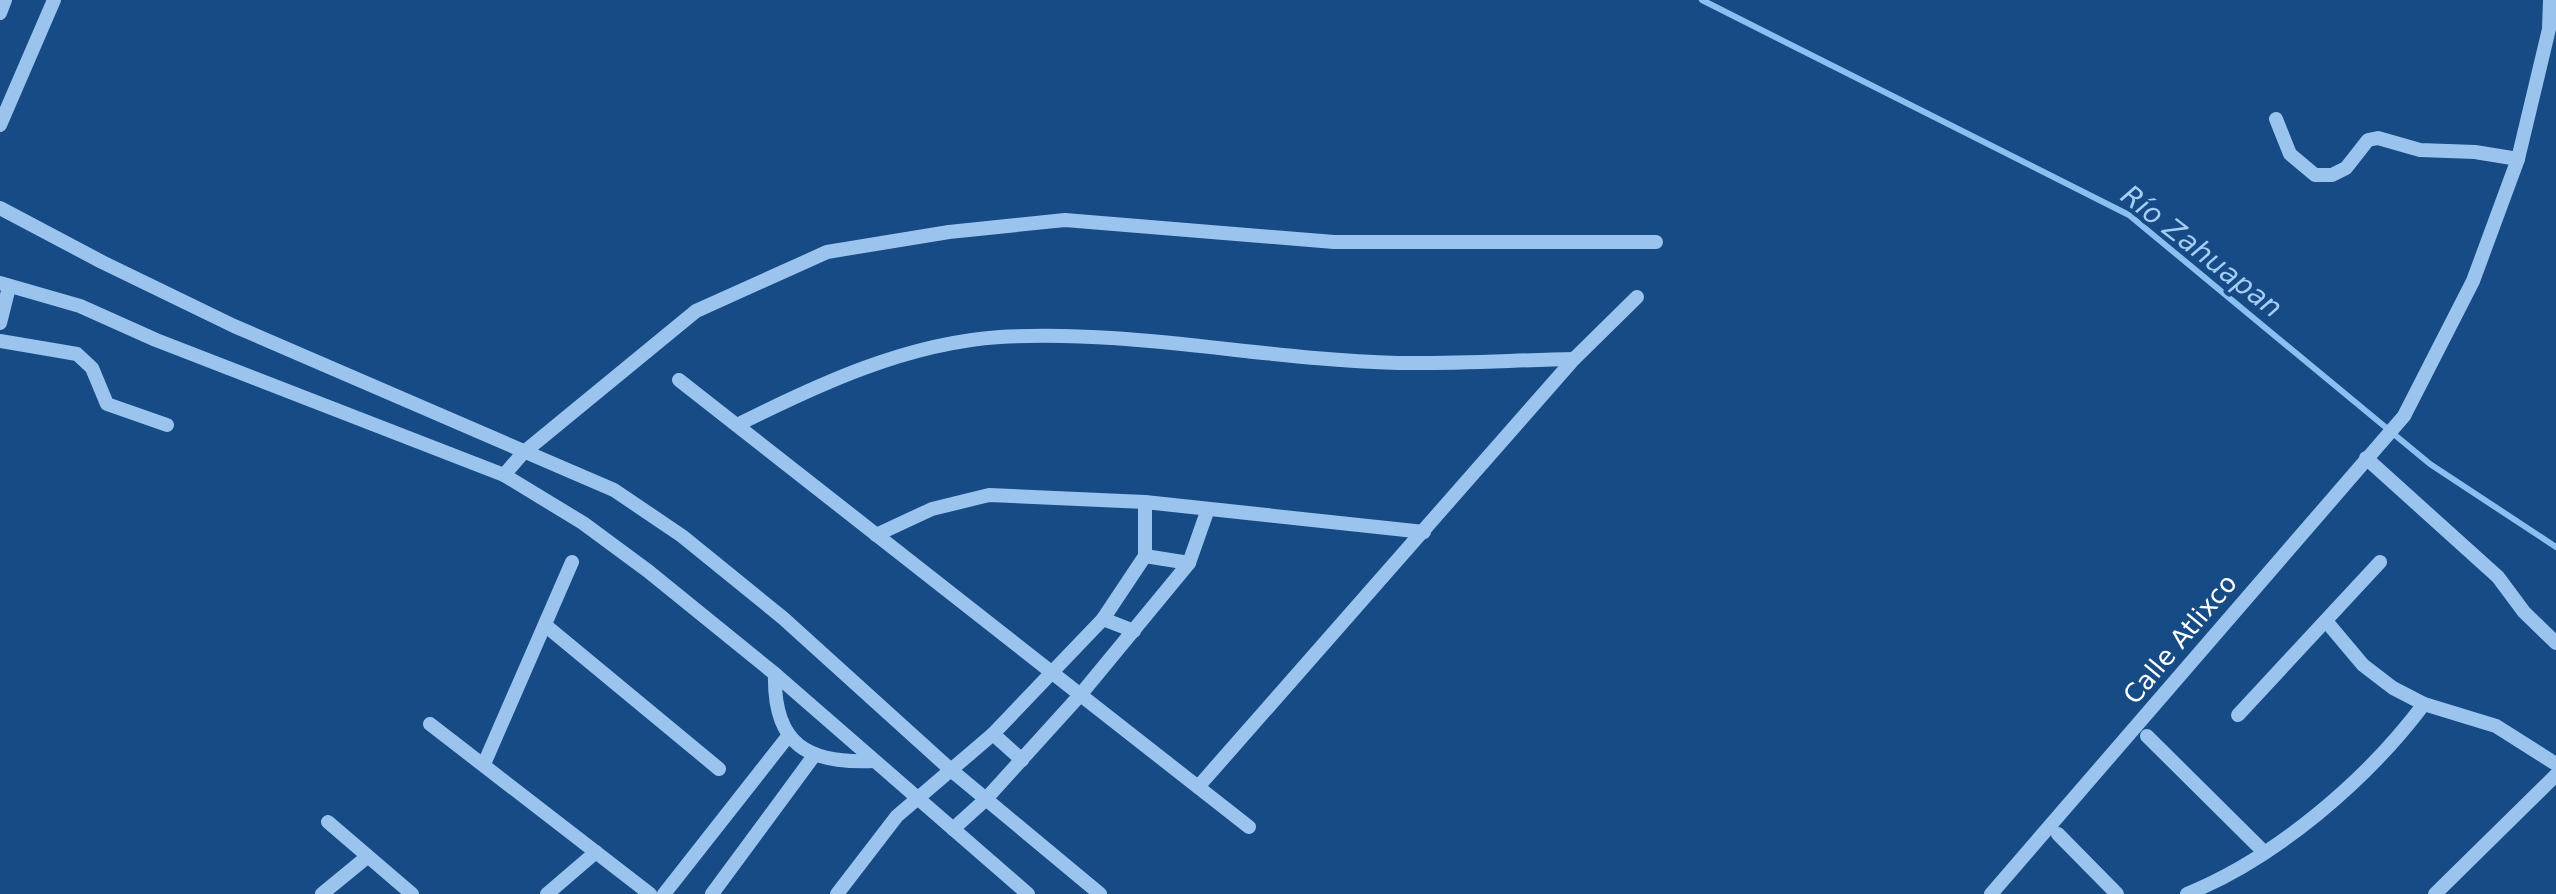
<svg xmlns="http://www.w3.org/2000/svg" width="2556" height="894" font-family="'DejaVu Sans',sans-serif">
<rect width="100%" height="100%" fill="#164b85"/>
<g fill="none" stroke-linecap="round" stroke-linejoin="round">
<polyline stroke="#8cbff1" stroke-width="6" points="1702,0 2129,215 2430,464 2556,547"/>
<g stroke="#9ac3ee" stroke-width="14">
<polyline points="0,13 5,0"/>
<polyline points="2276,119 2290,154 2315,175 2332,175 2346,168 2368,140 2378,138 2420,150 2475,152 2518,159"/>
<polyline points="0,125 54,0"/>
<polyline points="0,208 102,262 234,326 614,490 682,536 783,618 951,770 1100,894"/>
<polyline points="0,283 80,306 156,340 504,475 583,523 648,571 775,674 1028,894"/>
<polyline points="0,323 9,287"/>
<polyline points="0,341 77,354 92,368 107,404 167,425"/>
<polyline points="679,380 1249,827"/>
<path d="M737 425C819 384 907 343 1000 337 1133 329 1265 360 1398 363 1457 364 1516 360 1574 359"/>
<polyline points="2366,458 2498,577 2524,612 2556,643"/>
<polyline points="504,475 523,453 696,311 827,252 949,232 1065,220 1334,242 1656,242"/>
<polyline points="876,535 932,509 989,495 1145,502 1424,532"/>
<polyline points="1145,556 1189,563"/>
<polyline points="1103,619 1134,631"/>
<polyline points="2326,621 2363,665 2393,688 2424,704 2496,726 2556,764"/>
<polyline points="545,625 719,769"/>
<path d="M775 674C773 746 809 764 874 761"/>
<polyline points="2238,715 2380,562"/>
<polyline points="430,724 650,894"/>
<polyline points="993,734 1022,760"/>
<polyline points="2147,736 2264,852"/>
<polyline points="484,764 572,562"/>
<polyline points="1198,787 1574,359 1637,297"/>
<polyline points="328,822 412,894"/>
<polyline points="953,829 985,800 1081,694 1189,563 1208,509"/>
<polyline points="2058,834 2117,894"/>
<polyline points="322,894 367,857"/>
<polyline points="547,894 596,852"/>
<polyline points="664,894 789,735"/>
<polyline points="712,894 813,757"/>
<polyline points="837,894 897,816 993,734 1103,619 1145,556 1145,502"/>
<polyline points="1991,894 2404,416 2473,281 2518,159 2549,29 2550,0"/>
<path d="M2187 894C2276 858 2367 780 2424 704"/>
<polyline points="2435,894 2556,775"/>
</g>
</g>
<g text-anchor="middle" stroke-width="8" stroke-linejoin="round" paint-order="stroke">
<g font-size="26" fill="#fff" stroke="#164b85">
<text transform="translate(2180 639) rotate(-50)" y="9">Calle Atlixco</text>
</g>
<g font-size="28" font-style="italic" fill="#a6cdf5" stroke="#164b85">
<text transform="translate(2202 251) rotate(38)" y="10">Río Zahuapan</text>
</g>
</g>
</svg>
